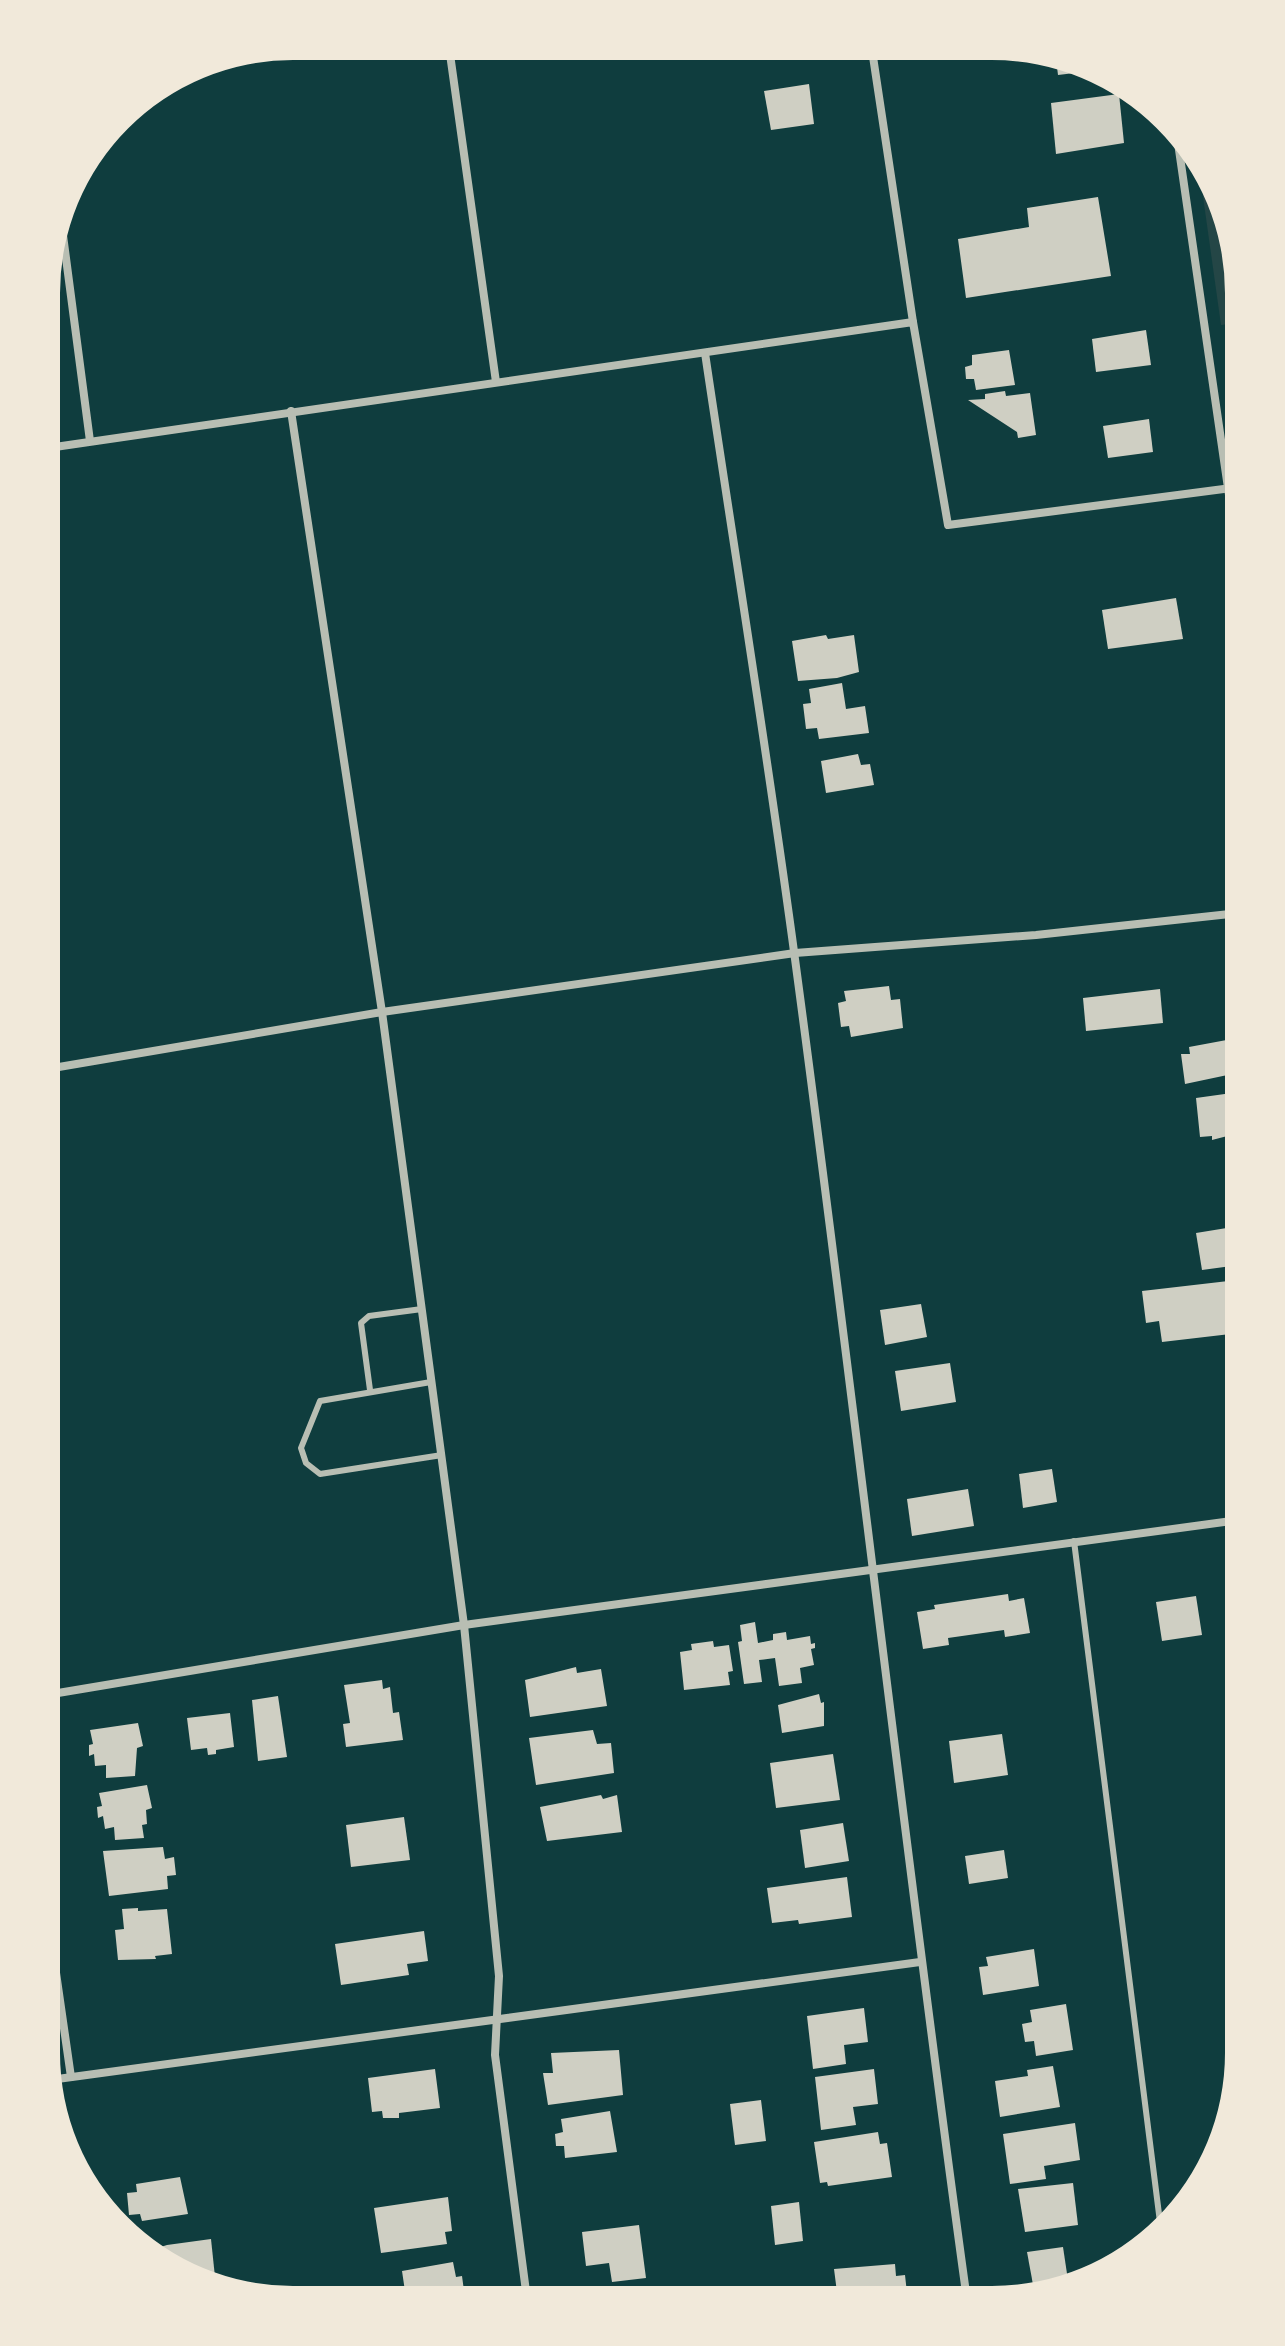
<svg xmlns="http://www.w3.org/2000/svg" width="1285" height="2346" font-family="'Source Sans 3',sans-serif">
<rect width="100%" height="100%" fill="#0f3d3e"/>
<polygon fill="#244646" points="1200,175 1226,213 1239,293 1239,323 1221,325"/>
<g fill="#cfcfc3">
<polygon points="1056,59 1074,67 1083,72 1058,75"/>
<polygon points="809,84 814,124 771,130 764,91"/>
<polygon points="1119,94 1124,143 1056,154 1051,103"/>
<polygon points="1098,197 1111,276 966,298 958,239 1029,227 1027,208"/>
<polygon points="1146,330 1151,365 1096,372 1092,339"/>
<polygon points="1009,350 1015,385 976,390 974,379 966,379 965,367 972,365 972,355"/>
<polygon points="1005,391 1006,396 1030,393 1036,435 1018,438 1017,432 968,400 985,399 985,394"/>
<polygon points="1149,419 1153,452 1108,458 1103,426"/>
<polygon points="1176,598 1183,639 1108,649 1102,610"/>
<polygon points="826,635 828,639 854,635 859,672 837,678 798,681 792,641"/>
<polygon points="842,683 846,709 865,706 869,733 819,739 817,728 806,729 803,704 811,703 809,689"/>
<polygon points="858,754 861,765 870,764 874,785 826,793 821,761"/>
<polygon points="889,986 891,1000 900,999 903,1028 851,1037 849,1026 841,1027 838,1003 846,1001 844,991"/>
<polygon points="1160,989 1163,1023 1086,1031 1083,998"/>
<polygon points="1232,1039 1237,1073 1185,1084 1181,1054 1190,1054 1189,1047"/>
<polygon points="1239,1092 1239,1133 1212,1140 1212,1136 1200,1137 1196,1098"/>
<polygon points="1239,1226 1239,1265 1202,1270 1196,1233"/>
<polygon points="1237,1280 1239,1333 1162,1342 1159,1321 1146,1323 1142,1291"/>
<polygon points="921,1304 927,1337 885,1345 880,1310"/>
<polygon points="950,1363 956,1402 901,1411 895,1371"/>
<polygon points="1052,1469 1057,1502 1023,1508 1019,1474"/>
<polygon points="968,1489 974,1526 912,1536 907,1499"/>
<polygon points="1008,1594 1009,1601 1024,1598 1030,1633 1005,1637 1004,1630 948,1638 949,1645 923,1649 917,1612 935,1609 934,1605"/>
<polygon points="1196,1596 1202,1635 1162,1641 1156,1602"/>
<polygon points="755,1622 758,1643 773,1640 773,1634 786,1632 787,1640 810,1636 811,1644 815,1643 815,1648 811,1649 814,1665 800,1668 802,1683 779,1686 775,1658 759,1660 762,1682 744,1684 738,1642 742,1641 740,1625"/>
<polygon points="713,1641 714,1647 729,1645 733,1671 728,1672 730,1685 684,1690 680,1652 692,1650 691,1644"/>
<polygon points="576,1667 577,1673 601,1669 607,1706 530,1717 525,1680"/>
<polygon points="382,1680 383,1689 390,1687 393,1713 399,1712 403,1740 346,1747 343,1724 350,1723 344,1685"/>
<polygon points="819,1694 821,1703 824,1702 824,1726 782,1733 778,1705"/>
<polygon points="278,1696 287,1757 258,1761 252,1700"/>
<polygon points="230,1713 234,1747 216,1750 216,1754 208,1755 207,1748 191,1750 187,1718"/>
<polygon points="138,1723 143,1746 137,1748 135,1776 106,1778 106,1765 95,1766 94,1754 89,1756 89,1745 93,1744 90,1730"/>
<polygon points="593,1730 597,1744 611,1743 614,1773 536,1785 529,1738"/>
<polygon points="1002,1734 1008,1775 954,1783 949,1741"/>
<polygon points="833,1754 840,1800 776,1808 770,1763"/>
<polygon points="147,1785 152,1808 146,1810 147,1824 142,1825 144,1838 115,1840 114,1827 105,1829 103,1816 98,1818 97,1807 102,1806 99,1793"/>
<polygon points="601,1795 603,1799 617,1795 622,1832 547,1841 540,1807"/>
<polygon points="404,1817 410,1860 351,1867 346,1825"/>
<polygon points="843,1823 849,1861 805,1868 800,1830"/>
<polygon points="163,1847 165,1859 174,1857 176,1875 167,1876 168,1889 109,1896 103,1851"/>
<polygon points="1004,1850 1008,1878 969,1884 965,1856"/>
<polygon points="847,1877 852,1917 799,1924 798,1920 772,1923 767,1888"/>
<polygon points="138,1908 138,1911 167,1909 172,1954 155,1956 156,1959 118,1960 115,1930 124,1929 122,1909"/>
<polygon points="424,1931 428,1961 407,1964 409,1975 341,1985 335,1944"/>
<polygon points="1034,1949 1039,1986 983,1995 979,1967 988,1966 986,1957"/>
<polygon points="1066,2004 1073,2050 1036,2056 1034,2041 1025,2042 1022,2024 1032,2022 1030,2010"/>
<polygon points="864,2008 868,2042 844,2045 846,2064 813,2069 807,2016"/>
<polygon points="619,2050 623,2095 548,2105 543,2073 553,2073 551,2053"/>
<polygon points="1053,2066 1060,2107 1000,2117 995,2081 1028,2076 1027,2070"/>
<polygon points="435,2069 440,2108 399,2113 399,2118 383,2118 382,2111 372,2112 368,2078"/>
<polygon points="874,2069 878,2104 853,2107 856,2125 821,2130 815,2077"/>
<polygon points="761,2100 766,2141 735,2145 730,2104"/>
<polygon points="610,2111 617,2152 565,2158 564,2146 556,2146 555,2134 563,2132 561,2119"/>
<polygon points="1227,2120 1222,2138 1220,2121"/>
<polygon points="1075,2123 1080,2160 1044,2166 1046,2179 1010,2184 1003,2134"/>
<polygon points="878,2132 880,2144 887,2143 892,2177 828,2186 827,2182 820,2183 814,2142"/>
<polygon points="180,2177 188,2214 142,2221 140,2214 129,2215 127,2193 137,2192 136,2184"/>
<polygon points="1073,2183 1078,2225 1025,2232 1018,2189"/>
<polygon points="448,2197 452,2231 445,2232 447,2244 381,2253 374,2208"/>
<polygon points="799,2202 803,2241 775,2245 771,2206"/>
<polygon points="639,2225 646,2278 612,2282 609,2263 586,2266 582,2232"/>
<polygon points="211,2239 215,2277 148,2251 167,2245"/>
<polygon points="1063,2247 1069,2287 1034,2290 1027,2252"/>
<polygon points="453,2262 456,2277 462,2276 465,2298 406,2298 402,2271"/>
<polygon points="895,2264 896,2276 905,2275 907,2293 898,2294 899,2300 838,2300 834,2269"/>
</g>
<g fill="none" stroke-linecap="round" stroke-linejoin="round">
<g stroke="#b8beb3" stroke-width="6">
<polyline points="431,1382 320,1401 301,1448 306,1463 320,1474 442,1455"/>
<polyline points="370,1390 361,1323 369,1316 422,1309"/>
<polyline points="1074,1541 1161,2230"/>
</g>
<g stroke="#b8beb3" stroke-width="8">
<polyline points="449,47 496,382"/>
<polyline points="872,50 913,322"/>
<polyline points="1178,143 1239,564"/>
<polyline points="61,220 90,441"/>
<path d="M705 353C735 555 768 757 795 959 855 1405 905 1853 967 2300"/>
<polyline points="291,411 382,1012 464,1625 499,1976 495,2055 527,2299"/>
<polyline points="48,448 913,322 948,525 1239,487"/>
<polyline points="47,1069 382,1012 795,953 1036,935 1239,913"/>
<polyline points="46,1695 464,1625 1239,1520"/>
<polyline points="46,1903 71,2077"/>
<polyline points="50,2080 920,1962"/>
</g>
</g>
<path d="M0 0H1285V2346H0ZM293 60H992A233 233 0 0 1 1225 293V2053A233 233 0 0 1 992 2286H293A233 233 0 0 1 60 2053V293A233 233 0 0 1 293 60Z" fill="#f1e9da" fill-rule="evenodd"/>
</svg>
